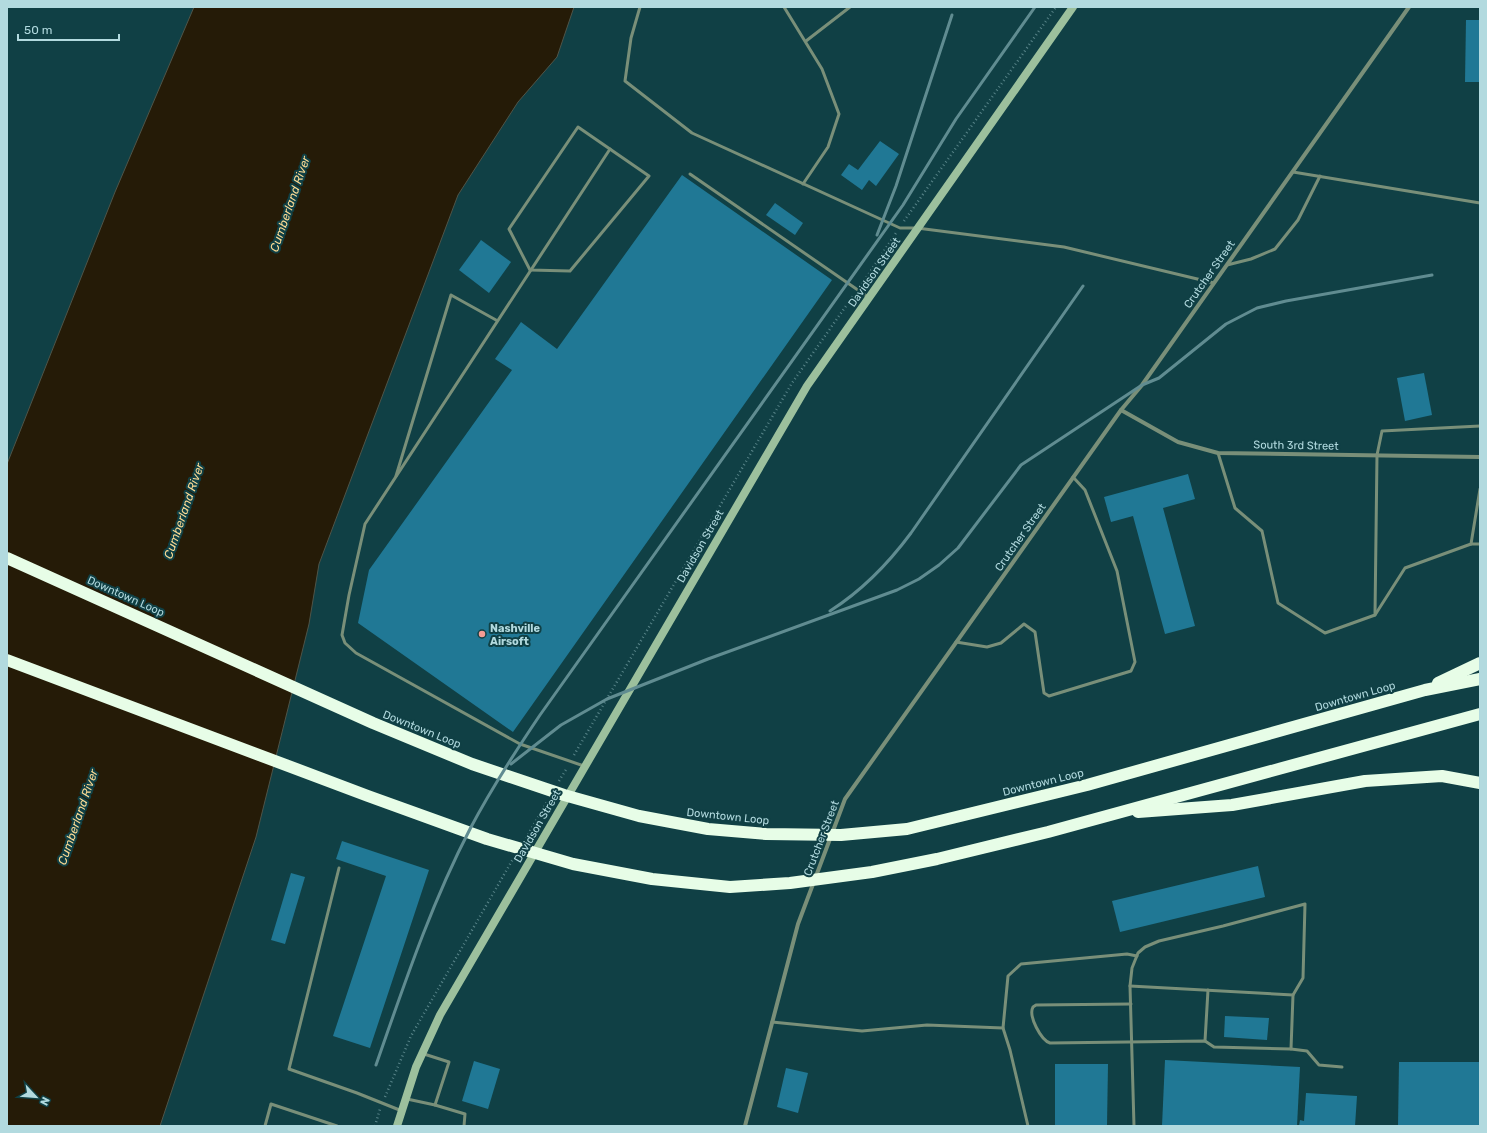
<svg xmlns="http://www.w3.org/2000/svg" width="1487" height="1133" font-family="Rubik,sans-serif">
<rect width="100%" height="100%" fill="#104045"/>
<polygon fill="#251b07" stroke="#4f5448" points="194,7 574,7 557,57 518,102 458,195 319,564 309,624 256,837 160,1126 7,1126 7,464 115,192"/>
<g fill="#207895">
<polygon points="1466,20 1480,20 1480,82 1465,82"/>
<polygon points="880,141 899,154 876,186 869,180 862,190 841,175 849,164 858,170"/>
<polygon points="682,175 832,280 513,732 358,623 369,570 512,370 495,359 521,322 557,349"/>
<polygon points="775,203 803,223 795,235 766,215"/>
<polygon points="481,240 511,262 489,293 459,270"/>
<polygon points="1424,373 1432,415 1405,421 1397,378"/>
<polygon points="1188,474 1195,499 1163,508 1195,626 1165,634 1133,516 1111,522 1104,497"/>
<polygon points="342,841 429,870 370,1048 333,1036 386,876 336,859"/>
<polygon points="1258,866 1265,897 1120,932 1112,901"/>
<polygon points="291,873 305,877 285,944 271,940"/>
<polygon points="1225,1016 1269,1018 1267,1040 1224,1037"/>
<polygon points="1165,1060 1300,1067 1297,1126 1162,1126"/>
<polygon points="474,1061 500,1069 488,1109 462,1101"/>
<polygon points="1399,1062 1480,1062 1480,1126 1398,1126"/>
<polygon points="1055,1064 1108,1064 1107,1125 1055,1125"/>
<polygon points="786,1068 808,1073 798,1113 777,1107"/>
<polygon points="1306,1093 1357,1096 1355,1126 1299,1126 1300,1120 1304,1121"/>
</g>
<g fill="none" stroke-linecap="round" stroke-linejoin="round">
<g stroke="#588489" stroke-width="2.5" stroke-dasharray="1 3" stroke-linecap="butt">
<polyline points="904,221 1056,7"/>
<polyline points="862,284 896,233"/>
<polyline points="574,755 792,383 853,296"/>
<polyline points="559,781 567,768"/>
<polyline points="526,838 547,802"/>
<polyline points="385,1097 411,1036 513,859"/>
<polyline points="375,1126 380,1109"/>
</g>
<g stroke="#798f79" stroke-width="3">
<polyline points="640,7 631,38 625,81 692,133 900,228 917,228 1064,247 1214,283"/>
<polyline points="784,7 822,69 839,114 828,147 803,184"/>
<polyline points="806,41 850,7"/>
<polygon points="578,127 649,176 570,271 530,270 509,229"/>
<polyline points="1293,172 1480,203"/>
<polyline points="690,174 868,297"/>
<polyline points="1227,265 1251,259 1275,249 1298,220 1320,176"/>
<polyline points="1218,453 1235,508 1262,531 1278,603 1325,633 1375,615 1377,455 1382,431 1480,426"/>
<polyline points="396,476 451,295 496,320"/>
<polyline points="1471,544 1480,544"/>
<polyline points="1375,615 1405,568 1471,544 1480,489"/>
<polyline points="956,642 987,647 1001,643 1024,624 1035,632 1044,693 1049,696 1131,671 1135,662 1117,571 1085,490 1073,477"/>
<polyline points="584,766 520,744 356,653 345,643 342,635 349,595 365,524 610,149"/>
<polyline points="339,868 289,1069 357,1093 402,1111"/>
<path d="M1130 986 1293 995 1291 1049 1214 1047 1205 1041 1050 1043C1041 1040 1028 1016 1033 1007L1036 1005 1131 1004"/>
<polyline points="772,1022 862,1031 927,1025 1003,1028 1010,1050 1028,1126"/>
<polyline points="1003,1028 1008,976 1021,964 1127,954 1137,956"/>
<polyline points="1205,1041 1208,990"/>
<polyline points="1291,1049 1307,1051 1319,1065 1342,1067"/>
<polyline points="407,1099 435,1105 449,1062 424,1054"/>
<polyline points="435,1105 465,1114 464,1126"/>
<polyline points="265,1126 271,1104 337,1126"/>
<polyline points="1134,1126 1130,986 1132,968 1138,953 1145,947 1159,941 1223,926 1305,904 1303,978 1293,995"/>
</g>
<g stroke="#798f79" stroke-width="4">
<polyline points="1121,410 1178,442 1218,453 1480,457"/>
<polyline points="745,1126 798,924 845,799 1121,410 1142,385 1409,7"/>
</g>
<polyline stroke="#9cc09d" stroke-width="8" points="397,1126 416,1067 440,1015 807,386 1073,7"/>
<g stroke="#e7fde7" stroke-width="12">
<polyline points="7,558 373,723 472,764 564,795 639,816 708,829 766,834 841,835 907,829 1087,785 1425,690 1480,679"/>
<polyline points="7,660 368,796 487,839 573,864 652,879 730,887 790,883 872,872 937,859 1048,832 1480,714"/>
<polyline points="1438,683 1480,663"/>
<polyline points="1138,812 1232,805 1365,781 1442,776 1480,783"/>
</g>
<g stroke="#608c91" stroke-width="3">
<polyline points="877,235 896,186 952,15"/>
<path d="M830 611C863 590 888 564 911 533L1083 286"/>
<polyline points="511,764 561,725 607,699 708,659 897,590 919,579 939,565 958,548 1021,465 1142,385 1159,378 1226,324 1257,308 1286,301 1432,275"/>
<path d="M376 1065C404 985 431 904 470 829 491 789 515 752 540 715L903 205 956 119 1035 7"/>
</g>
</g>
<circle fill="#f59c94" stroke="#104045" stroke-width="1.5" cx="482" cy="634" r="4"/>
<g text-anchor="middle" stroke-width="4" stroke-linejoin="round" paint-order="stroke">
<g font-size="11" fill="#b2dadf" stroke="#104045">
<text transform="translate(874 272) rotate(-55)" y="4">Davidson Street</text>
<text transform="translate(1209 274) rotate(-55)" y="4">Crutcher Street</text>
<text transform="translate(1296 445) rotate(1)" y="4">South 3rd Street</text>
<text transform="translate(1020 537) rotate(-55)" y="4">Crutcher Street</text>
<text transform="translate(700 546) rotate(-60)" y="4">Davidson Street</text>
<text transform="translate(126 596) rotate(24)" y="4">Downtown Loop</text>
<text transform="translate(1355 696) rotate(-16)" y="4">Downtown Loop</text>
<text transform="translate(422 729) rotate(22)" y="4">Downtown Loop</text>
<text transform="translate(1043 782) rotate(-14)" y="4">Downtown Loop</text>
<text transform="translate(728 816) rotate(6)" y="4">Downtown Loop</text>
<text transform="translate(537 826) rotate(-60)" y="4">Davidson Street</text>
<text transform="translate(821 838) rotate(-69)" y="4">Crutcher Street</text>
</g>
<g font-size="11" font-weight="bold" fill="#b2dadf" stroke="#104045" text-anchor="start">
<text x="490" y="632">Nashville<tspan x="490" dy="13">Airsoft</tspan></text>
</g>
<g font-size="12" font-style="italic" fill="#fddb94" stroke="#104045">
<text transform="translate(290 204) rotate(-71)" y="4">Cumberland River</text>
<text transform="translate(184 511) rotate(-71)" y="4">Cumberland River</text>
<text transform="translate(78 817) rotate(-71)" y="4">Cumberland River</text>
</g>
</g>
<rect width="1487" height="1133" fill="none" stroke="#b2dadf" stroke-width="16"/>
<g transform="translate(36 1097) rotate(116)" stroke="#104045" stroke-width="3" paint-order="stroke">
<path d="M0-3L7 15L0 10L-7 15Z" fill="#b2dadf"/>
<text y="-6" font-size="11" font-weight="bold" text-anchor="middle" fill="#b2dadf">N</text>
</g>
<path d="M18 34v6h101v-6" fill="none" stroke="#b2dadf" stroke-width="2"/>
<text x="24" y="34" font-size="12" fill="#b2dadf" stroke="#104045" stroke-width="3" paint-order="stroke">50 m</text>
</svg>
